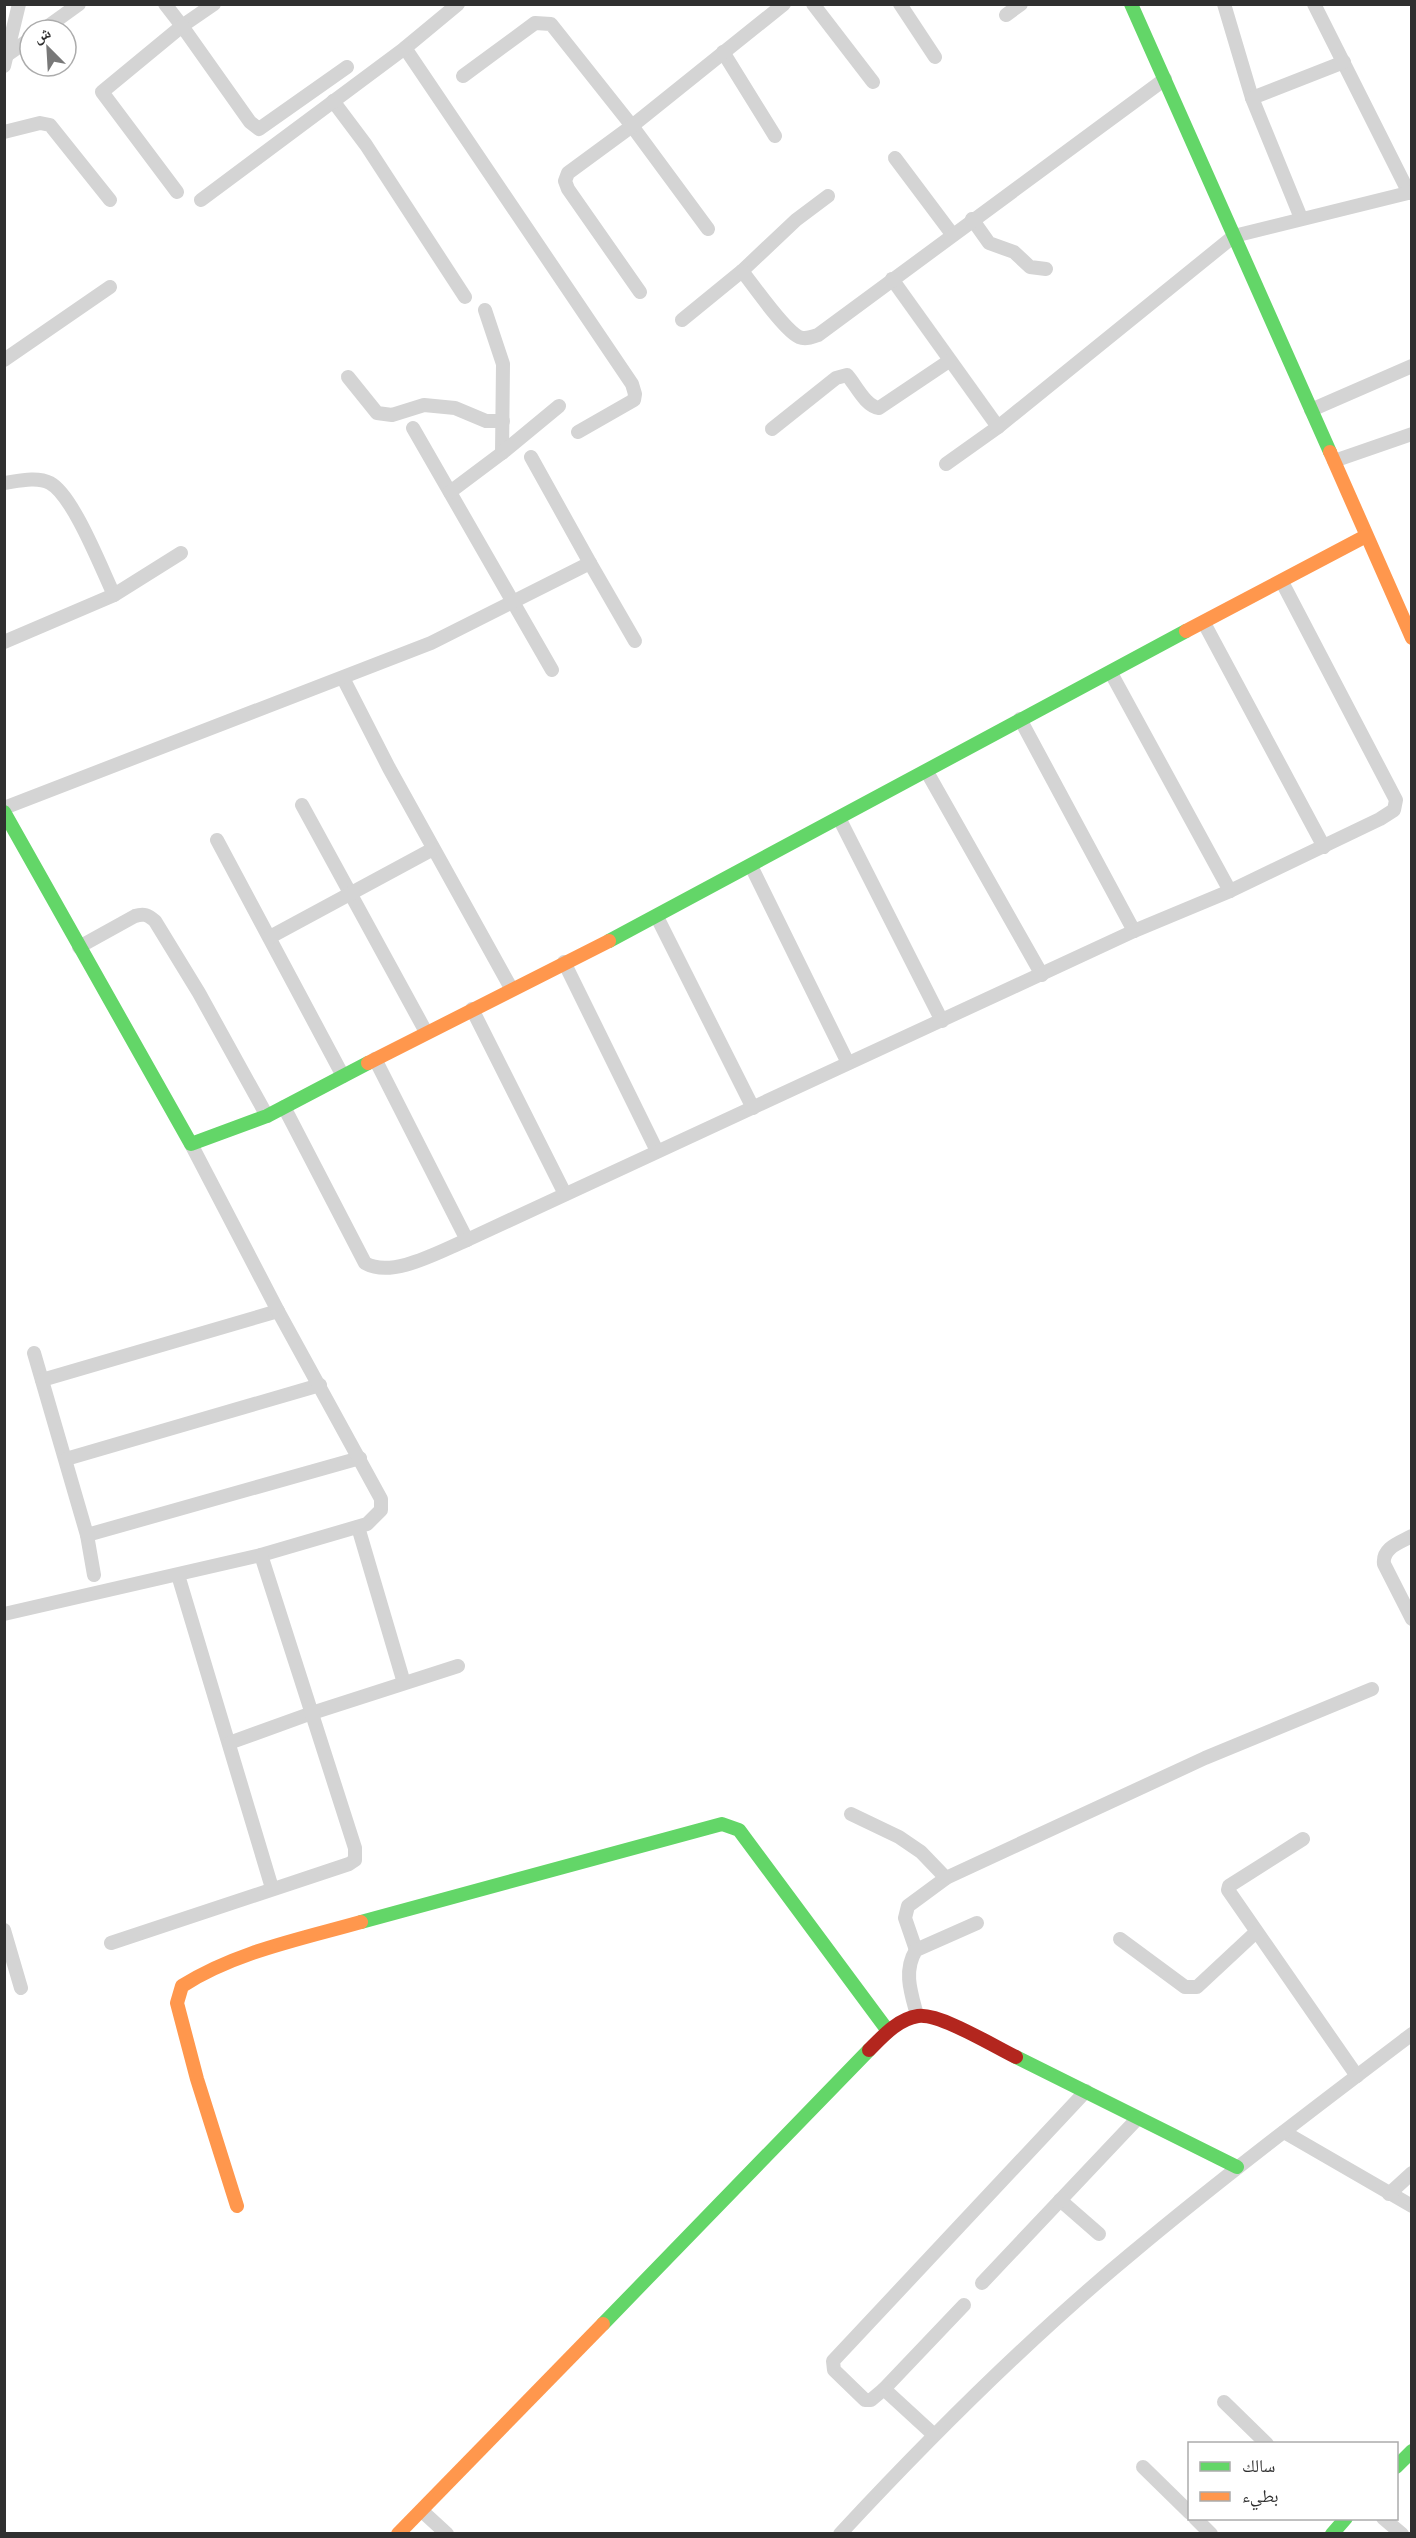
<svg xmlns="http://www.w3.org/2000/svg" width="1416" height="2538" font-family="'Fira Sans','Noto Naskh Arabic',sans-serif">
<rect width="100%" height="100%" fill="#fff"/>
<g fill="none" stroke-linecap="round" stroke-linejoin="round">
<g stroke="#d4d4d4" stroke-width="14">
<polyline points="165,4 182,26 214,4"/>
<polyline points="458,4 405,48 632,384 635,394 634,400 578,432"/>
<polyline points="813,4 873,82"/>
<polyline points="900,4 935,57"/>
<polyline points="1224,4 1252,98 1301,218"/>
<polyline points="1314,4 1409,193"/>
<polyline points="1006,15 1021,4"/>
<polyline points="43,30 79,4"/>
<polyline points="723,52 775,136"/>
<polyline points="7,55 30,39"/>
<polyline points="4,66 19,4"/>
<polyline points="463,76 535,23 551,24 632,126 708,229"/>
<polyline points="1252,98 1344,62"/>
<polyline points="333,101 366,145 465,297"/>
<polyline points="4,132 40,123 50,125 110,200"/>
<polyline points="895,158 952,234"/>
<polyline points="177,192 102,92 182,26 250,122 259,129 347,67"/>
<polyline points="201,200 405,48"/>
<polyline points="972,219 989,243 1014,252 1030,267 1046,269"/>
<polyline points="742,271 796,220 828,196"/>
<polyline points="892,279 998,427"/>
<polyline points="640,292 568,189 565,181 568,173 632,126 784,4"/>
<polyline points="485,310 503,364 502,453"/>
<path d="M682 320 742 271C754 286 784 330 799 337 806 340 811 337 818 335L1165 79"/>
<polyline points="4,360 110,287"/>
<polyline points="348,377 377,413 392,415 424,405 455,408 486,421 503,421"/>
<polyline points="1311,410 1412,366"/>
<polyline points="413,428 552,670"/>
<path d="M772 429 836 378 847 375C856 385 865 406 879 408L949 361"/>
<polyline points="1334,461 1412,434"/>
<polyline points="946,464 998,427 1234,236 1412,192"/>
<path d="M4 483C18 481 37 476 50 483 73 495 102 570 114 595"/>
<polyline points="450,492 502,453 559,406"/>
<polyline points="590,563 635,641"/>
<polyline points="1204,623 1324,847"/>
<polyline points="4,642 114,595 181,553"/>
<polyline points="1111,673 1230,891"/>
<polyline points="343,678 389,768 511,988"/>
<polyline points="1020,719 1134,931"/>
<polyline points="927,772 1042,975"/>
<polyline points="302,805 426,1032"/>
<polyline points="4,808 431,643 590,563 531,457"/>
<polyline points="839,818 942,1021"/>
<polyline points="217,840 343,1076"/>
<polyline points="751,866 848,1063"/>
<polyline points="657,917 753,1108"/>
<polyline points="270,937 433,849"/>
<path d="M79 947 135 916C144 913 148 915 155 921L199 993 267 1116"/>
<polyline points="564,962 657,1151"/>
<polyline points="472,1009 565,1194"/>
<polyline points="375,1059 467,1240"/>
<path d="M284 1107 365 1263C392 1279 440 1251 467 1240L1134 931 1230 891 1380 819 1394 810 1396 800 1282 582"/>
<polyline points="34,1353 87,1535 94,1575"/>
<polyline points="42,1380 278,1311"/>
<polyline points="66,1459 320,1385"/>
<polyline points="358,1527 404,1683"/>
<polyline points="87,1535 360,1458"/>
<path d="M1412 1536C1399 1543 1382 1548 1384 1564L1412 1619"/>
<polyline points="178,1575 272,1888"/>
<polyline points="4,1614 261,1555 367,1524 381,1510 381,1499 278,1311 191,1144"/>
<polyline points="229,1743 312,1713 458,1666"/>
<polyline points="851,1814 899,1837 921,1852 946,1878"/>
<polyline points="1303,1839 1229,1886 1228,1890 1357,2076"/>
<polyline points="4,1930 21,1988"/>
<polyline points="1120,1939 1185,1987 1197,1987 1255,1933"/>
<polyline points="111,1943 349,1864 355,1860 355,1848 261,1555"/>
<polyline points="916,1950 905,1918 908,1906 946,1878 1205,1758 1372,1689"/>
<path d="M917 2015C911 1993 903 1971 916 1950L977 1923"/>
<polyline points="1284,2132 1412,2206"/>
<polyline points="1389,2194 1412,2173"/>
<polyline points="1060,2200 1099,2234"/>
<polyline points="982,2283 1138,2118"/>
<polyline points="964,2305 884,2389 871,2400 865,2400 834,2370 833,2361 1086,2091"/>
<polyline points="884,2389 933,2434"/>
<polyline points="1224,2402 1267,2444"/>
<polyline points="1143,2467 1190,2513"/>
<polyline points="422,2511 447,2534"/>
<polyline points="1195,2518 1211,2534"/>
<polyline points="1383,2518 1402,2534"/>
<path d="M840 2534C932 2435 1028 2339 1132 2253 1223 2177 1317 2106 1412 2034"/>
</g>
<g stroke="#63d668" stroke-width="14">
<polyline points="1131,4 1330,452"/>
<polyline points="4,812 191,1144 267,1116 368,1063"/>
<polyline points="609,941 1186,631"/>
<polyline points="361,1922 722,1824 739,1830 888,2031"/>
<polyline points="1016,2057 1237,2167"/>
<polyline points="603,2324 869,2050"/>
<polyline points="1396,2467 1412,2451"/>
<polyline points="1332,2534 1346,2518"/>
</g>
<g stroke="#ff974d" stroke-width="14">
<polyline points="1330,452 1412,638"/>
<polyline points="1186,631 1366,536"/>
<polyline points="368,1063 609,941"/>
<path d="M237 2206 197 2079 177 2003 182 1986C235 1952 301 1939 361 1922"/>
<polyline points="398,2534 603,2324"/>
</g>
<path stroke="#b3261e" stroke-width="14" d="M869 2050C883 2036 898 2019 918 2016 940 2013 995 2047 1016 2057"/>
</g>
<rect width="1416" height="2538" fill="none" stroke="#303030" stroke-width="12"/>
<rect x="1188" y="2442" width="210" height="78" fill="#ffffff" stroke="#acacac" stroke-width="1.5"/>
<rect x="1200" y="2462" width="30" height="9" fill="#63d668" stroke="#acacac" stroke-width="1.5"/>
<text x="1242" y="2472" font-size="18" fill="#303030">سالك</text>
<rect x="1200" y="2492" width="30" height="9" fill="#ff974d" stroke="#acacac" stroke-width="1.5"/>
<text x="1242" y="2502" font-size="18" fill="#303030">بطيء</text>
<g transform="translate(48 48) rotate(336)"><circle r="28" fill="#ffffff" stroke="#acacac" stroke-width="1.5"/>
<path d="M0-4.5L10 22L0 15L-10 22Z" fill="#787878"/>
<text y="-9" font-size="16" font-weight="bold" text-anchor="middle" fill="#303030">ش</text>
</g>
</svg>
